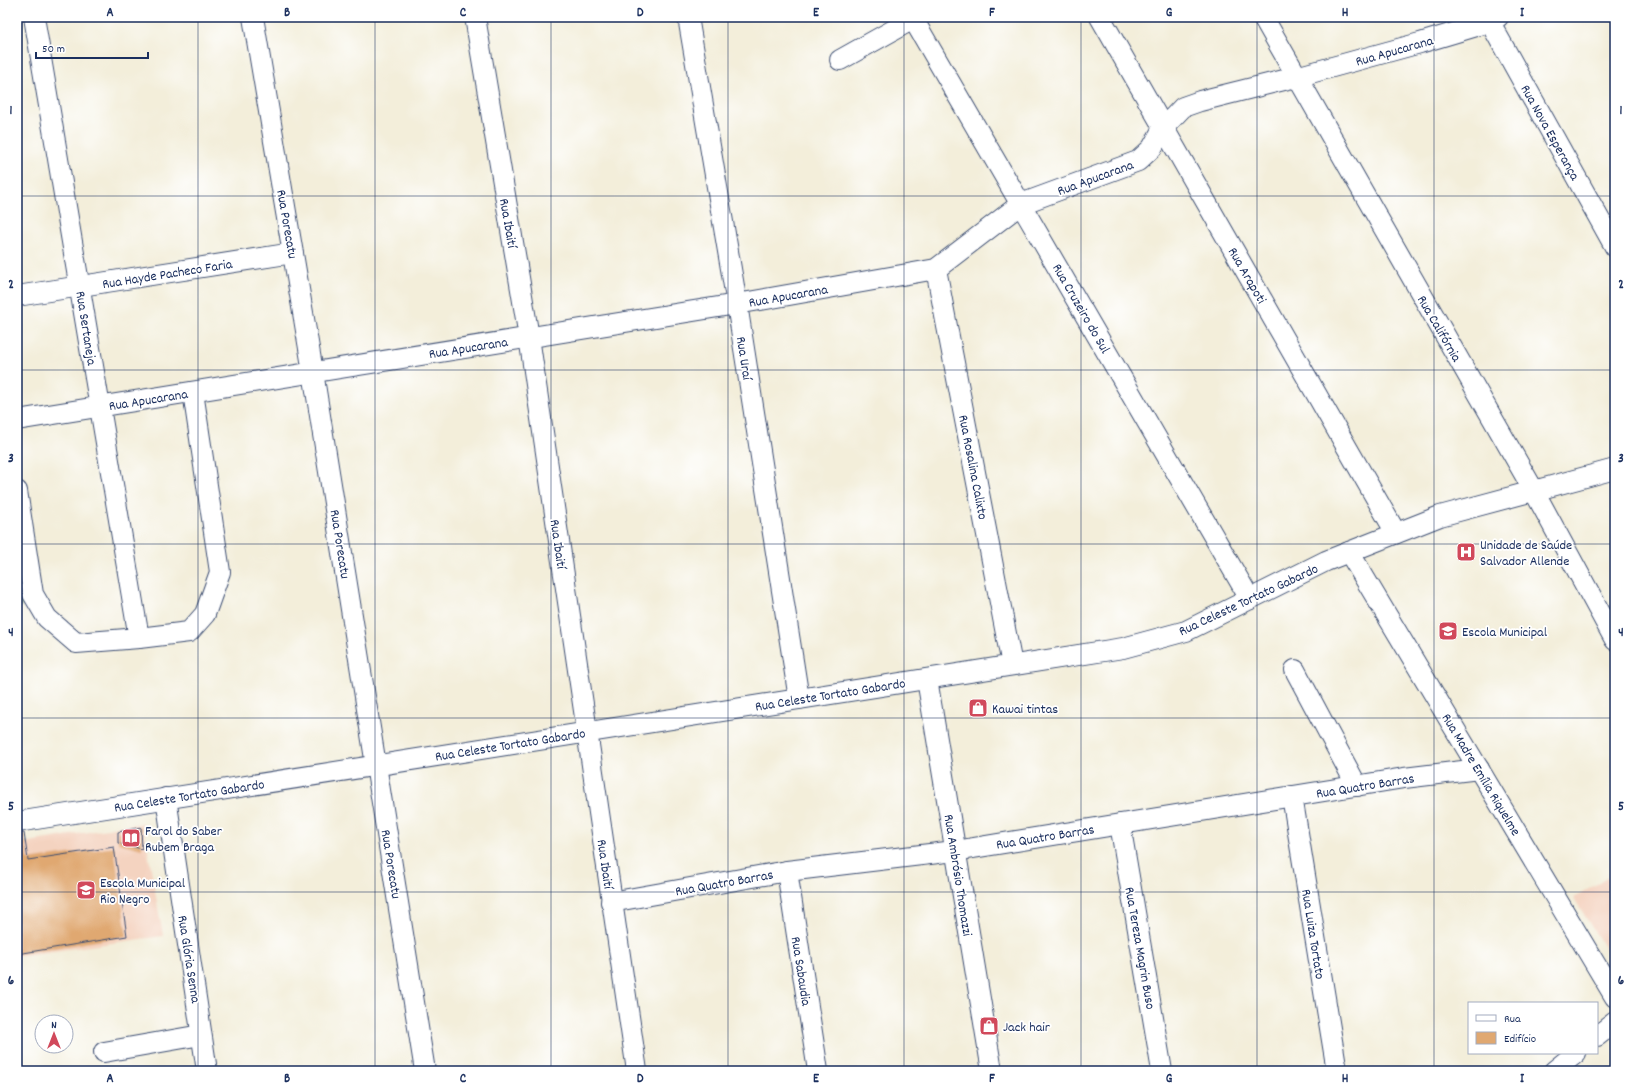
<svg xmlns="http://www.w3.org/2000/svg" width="1632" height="1088" font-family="Dekko,sans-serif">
<rect width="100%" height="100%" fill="#fff"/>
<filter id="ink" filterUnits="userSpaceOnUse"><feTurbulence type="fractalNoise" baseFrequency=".025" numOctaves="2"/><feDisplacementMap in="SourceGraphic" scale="8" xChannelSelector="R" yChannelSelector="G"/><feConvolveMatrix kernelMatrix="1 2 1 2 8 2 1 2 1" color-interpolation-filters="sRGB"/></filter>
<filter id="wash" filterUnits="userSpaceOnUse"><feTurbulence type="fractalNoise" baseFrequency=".012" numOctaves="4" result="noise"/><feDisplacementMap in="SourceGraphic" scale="16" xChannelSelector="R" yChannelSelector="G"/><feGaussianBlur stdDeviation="0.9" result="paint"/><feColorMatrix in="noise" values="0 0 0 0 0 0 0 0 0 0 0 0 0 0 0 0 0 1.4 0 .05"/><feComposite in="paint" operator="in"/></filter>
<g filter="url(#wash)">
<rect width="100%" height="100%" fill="#f3eeda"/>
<g fill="#f4d3c0">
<polygon points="143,823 163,936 17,956 17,844"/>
<polygon points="1615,873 1615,965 1574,898"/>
</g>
<polygon fill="#a5d27f" stroke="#60806e" points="17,542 25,605 17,607"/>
<g id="blocks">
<g fill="#e0a871">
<polygon points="141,827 142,849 118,843 118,832"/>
<polygon points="17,833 24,833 28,860 114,847 127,936 17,954"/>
</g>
</g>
</g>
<g filter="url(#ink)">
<use href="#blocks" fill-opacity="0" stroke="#3b4c71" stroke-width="1"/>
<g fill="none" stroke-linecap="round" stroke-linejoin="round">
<g stroke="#3b4c71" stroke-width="22">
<g id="minor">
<polyline points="34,17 139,638"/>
<polyline points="253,17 313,372 425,1071"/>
<polyline points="475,17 529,337 637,1071"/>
<polyline points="688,17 737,304 799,699"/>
<polyline points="912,17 1250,599"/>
<polyline points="1100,17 1396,533"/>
<polyline points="1263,17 1534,491 1615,640"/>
<polyline points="1487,17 1615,247"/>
<polyline points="840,60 913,19"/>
<polyline points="936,269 1012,665"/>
<polyline points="17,296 293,253"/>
<polyline points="17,420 737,304 936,269 1021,204 1138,161 1152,148 1163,128 1183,107 1200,101 1296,77 1420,43 1490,22 1498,17"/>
<polyline points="17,491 33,594 47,618 76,643 139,638 189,632 205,614 220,572 193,392"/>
<polyline points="1349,552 1615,997"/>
<polyline points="1295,670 1357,786"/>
<polyline points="927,679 992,1071"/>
<polyline points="1292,796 1337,1071"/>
<polyline points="166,798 207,1071"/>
<polyline points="17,822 1123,648 1186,631 1326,561 1440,516 1615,469"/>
<polyline points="1120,824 1162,1071"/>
<polyline points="787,871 818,1071"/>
<polyline points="611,902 787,871 955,851 1404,778 1479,769"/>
<polyline points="1597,1036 1615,1022"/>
<polyline points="104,1052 201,1035"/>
<polyline points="1554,1071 1576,1053"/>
</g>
</g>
<use href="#minor" stroke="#fff" stroke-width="20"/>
</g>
</g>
<path fill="none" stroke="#1b2f5e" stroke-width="1" stroke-opacity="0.55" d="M198 17V1071M375 17V1071M551 17V1071M728 17V1071M904 17V1071M1081 17V1071M1257 17V1071M1434 17V1071M17 196H1615M17 370H1615M17 544H1615M17 718H1615M17 892H1615"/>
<defs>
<g id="hospital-square" transform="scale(1)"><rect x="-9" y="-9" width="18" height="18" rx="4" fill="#d1495b" stroke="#fff"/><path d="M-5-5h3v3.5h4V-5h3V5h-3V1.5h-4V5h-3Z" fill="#fff"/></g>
<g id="school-square" transform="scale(1)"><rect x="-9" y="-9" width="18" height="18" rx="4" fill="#d1495b" stroke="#fff"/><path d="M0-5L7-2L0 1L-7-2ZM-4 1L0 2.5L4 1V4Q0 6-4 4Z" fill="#fff"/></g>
<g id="shop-square" transform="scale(1)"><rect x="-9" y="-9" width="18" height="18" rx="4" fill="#d1495b" stroke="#fff"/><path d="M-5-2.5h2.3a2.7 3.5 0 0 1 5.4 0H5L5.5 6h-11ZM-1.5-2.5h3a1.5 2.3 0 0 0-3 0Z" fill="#fff"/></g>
<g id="library-square" transform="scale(1)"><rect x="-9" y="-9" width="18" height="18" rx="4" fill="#d1495b" stroke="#fff"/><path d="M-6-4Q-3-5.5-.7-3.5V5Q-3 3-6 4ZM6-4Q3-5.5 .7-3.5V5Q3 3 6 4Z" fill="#fff"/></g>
</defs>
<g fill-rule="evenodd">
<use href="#hospital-square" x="1466" y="552"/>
<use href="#school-square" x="1448" y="631"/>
<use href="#shop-square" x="978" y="708"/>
<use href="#library-square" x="131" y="838"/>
<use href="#school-square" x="86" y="890"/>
<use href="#shop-square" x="989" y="1026"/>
</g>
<g text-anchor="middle" stroke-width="3.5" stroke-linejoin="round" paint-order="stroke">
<g font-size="14" fill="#1b2f5e" stroke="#fff">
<text transform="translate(1394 50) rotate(-16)" y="5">Rua Apucarana</text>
<text transform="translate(1551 132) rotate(61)" y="5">Rua Nova Esperança</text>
<text transform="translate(1095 177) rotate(-20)" y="5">Rua Apucarana</text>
<text transform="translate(509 223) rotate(80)" y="5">Rua Ibaití</text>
<text transform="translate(288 224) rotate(80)" y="5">Rua Porecatu</text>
<text transform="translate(167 273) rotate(-9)" y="5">Rua Hayde Pacheco Faria</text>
<text transform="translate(1248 275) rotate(60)" y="5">Rua Arapoti</text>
<text transform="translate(788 295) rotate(-10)" y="5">Rua Apucarana</text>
<text transform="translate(1082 308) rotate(60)" y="5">Rua Cruzeiro do Sul</text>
<text transform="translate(87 328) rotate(81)" y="5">Rua Sertaneja</text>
<text transform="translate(1440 328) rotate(60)" y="5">Rua Califórnia</text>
<text transform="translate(468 347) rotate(-9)" y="5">Rua Apucarana</text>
<text transform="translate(745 358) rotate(81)" y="5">Rua Uraí</text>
<text transform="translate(148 399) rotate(-9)" y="5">Rua Apucarana</text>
<text transform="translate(974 467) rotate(79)" y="5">Rua Rosalina Calixto</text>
<text transform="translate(341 544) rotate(81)" y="5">Rua Porecatu</text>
<text transform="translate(559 544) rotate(82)" y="5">Rua Ibaití</text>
<text transform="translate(1248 599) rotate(-25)" y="5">Rua Celeste Tortato Gabardo</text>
<text transform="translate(830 694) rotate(-9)" y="5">Rua Celeste Tortato Gabardo</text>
<text transform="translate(510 744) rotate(-9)" y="5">Rua Celeste Tortato Gabardo</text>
<text transform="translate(1482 774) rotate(59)" y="5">Rua Madre Emília Riquelme</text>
<text transform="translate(1365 785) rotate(-9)" y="5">Rua Quatro Barras</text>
<text transform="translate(189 795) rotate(-9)" y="5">Rua Celeste Tortato Gabardo</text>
<text transform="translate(1045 836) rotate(-9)" y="5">Rua Quatro Barras</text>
<text transform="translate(392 864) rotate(81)" y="5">Rua Porecatu</text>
<text transform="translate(606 864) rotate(82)" y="5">Rua Ibaití</text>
<text transform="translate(959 875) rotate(81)" y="5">Rua Ambrósio Thomazzi</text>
<text transform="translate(724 882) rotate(-10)" y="5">Rua Quatro Barras</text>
<text transform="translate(1314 934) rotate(81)" y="5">Rua Luiza Tortato</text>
<text transform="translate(1141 948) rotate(80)" y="5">Rua Tereza Magrin Buso</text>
<text transform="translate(190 959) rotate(81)" y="5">Rua Glória Senna</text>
<text transform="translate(802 971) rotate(81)" y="5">Rua Sabaudia</text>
</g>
<g font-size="14" fill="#1b2f5e" stroke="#fff" text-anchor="start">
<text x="1480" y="549">Unidade de Saúde<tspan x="1480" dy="16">Salvador Allende</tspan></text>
<text x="1462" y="636">Escola Municipal</text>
<text x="992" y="713">Kawai tintas</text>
<text x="145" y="835">Farol do Saber<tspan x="145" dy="16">Rubem Braga</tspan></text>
<text x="100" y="887">Escola Municipal<tspan x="100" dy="16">Rio Negro</tspan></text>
<text x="1003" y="1031">Jack hair</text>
</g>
</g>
<rect width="1632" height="1088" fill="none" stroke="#fff" stroke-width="44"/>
<rect x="1468" y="1002" width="130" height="52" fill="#ffffff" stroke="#a4acbf"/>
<rect x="1476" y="1015" width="20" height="6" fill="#ffffff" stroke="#a4acbf"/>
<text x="1504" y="1022" font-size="12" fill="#1b2f5e">Rua</text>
<rect x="1476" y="1032" width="20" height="12" fill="#e0a871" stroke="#a4acbf"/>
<text x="1504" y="1042" font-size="12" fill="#1b2f5e">Edifício</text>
<g transform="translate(54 1034)"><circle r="19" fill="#ffffff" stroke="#a4acbf"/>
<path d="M0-3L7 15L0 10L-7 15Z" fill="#d1495b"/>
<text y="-6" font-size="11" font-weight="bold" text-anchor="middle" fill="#1b2f5e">N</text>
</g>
<path d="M36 52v6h112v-6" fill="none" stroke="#1b2f5e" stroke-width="2"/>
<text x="42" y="52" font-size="12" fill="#1b2f5e" stroke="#ffffff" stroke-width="3" paint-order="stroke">50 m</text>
<rect x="22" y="22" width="1588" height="1044" fill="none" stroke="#1b2f5e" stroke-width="1.5"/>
<g font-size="13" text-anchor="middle" font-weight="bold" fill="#1b2f5e">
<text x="110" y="16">A</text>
<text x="287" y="16">B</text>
<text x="463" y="16">C</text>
<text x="640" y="16">D</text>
<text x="816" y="16">E</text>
<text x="992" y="16">F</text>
<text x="1169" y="16">G</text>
<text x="1345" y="16">H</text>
<text x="1522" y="16">I</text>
<text x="11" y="114">1</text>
<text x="1621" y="114">1</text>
<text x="11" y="288">2</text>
<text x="1621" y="288">2</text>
<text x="11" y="462">3</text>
<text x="1621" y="462">3</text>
<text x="11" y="636">4</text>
<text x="1621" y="636">4</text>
<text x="11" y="810">5</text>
<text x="1621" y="810">5</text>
<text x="11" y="984">6</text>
<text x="1621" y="984">6</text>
<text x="110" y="1082">A</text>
<text x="287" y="1082">B</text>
<text x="463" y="1082">C</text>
<text x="640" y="1082">D</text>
<text x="816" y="1082">E</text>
<text x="992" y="1082">F</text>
<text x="1169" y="1082">G</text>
<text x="1345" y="1082">H</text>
<text x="1522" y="1082">I</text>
</g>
</svg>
